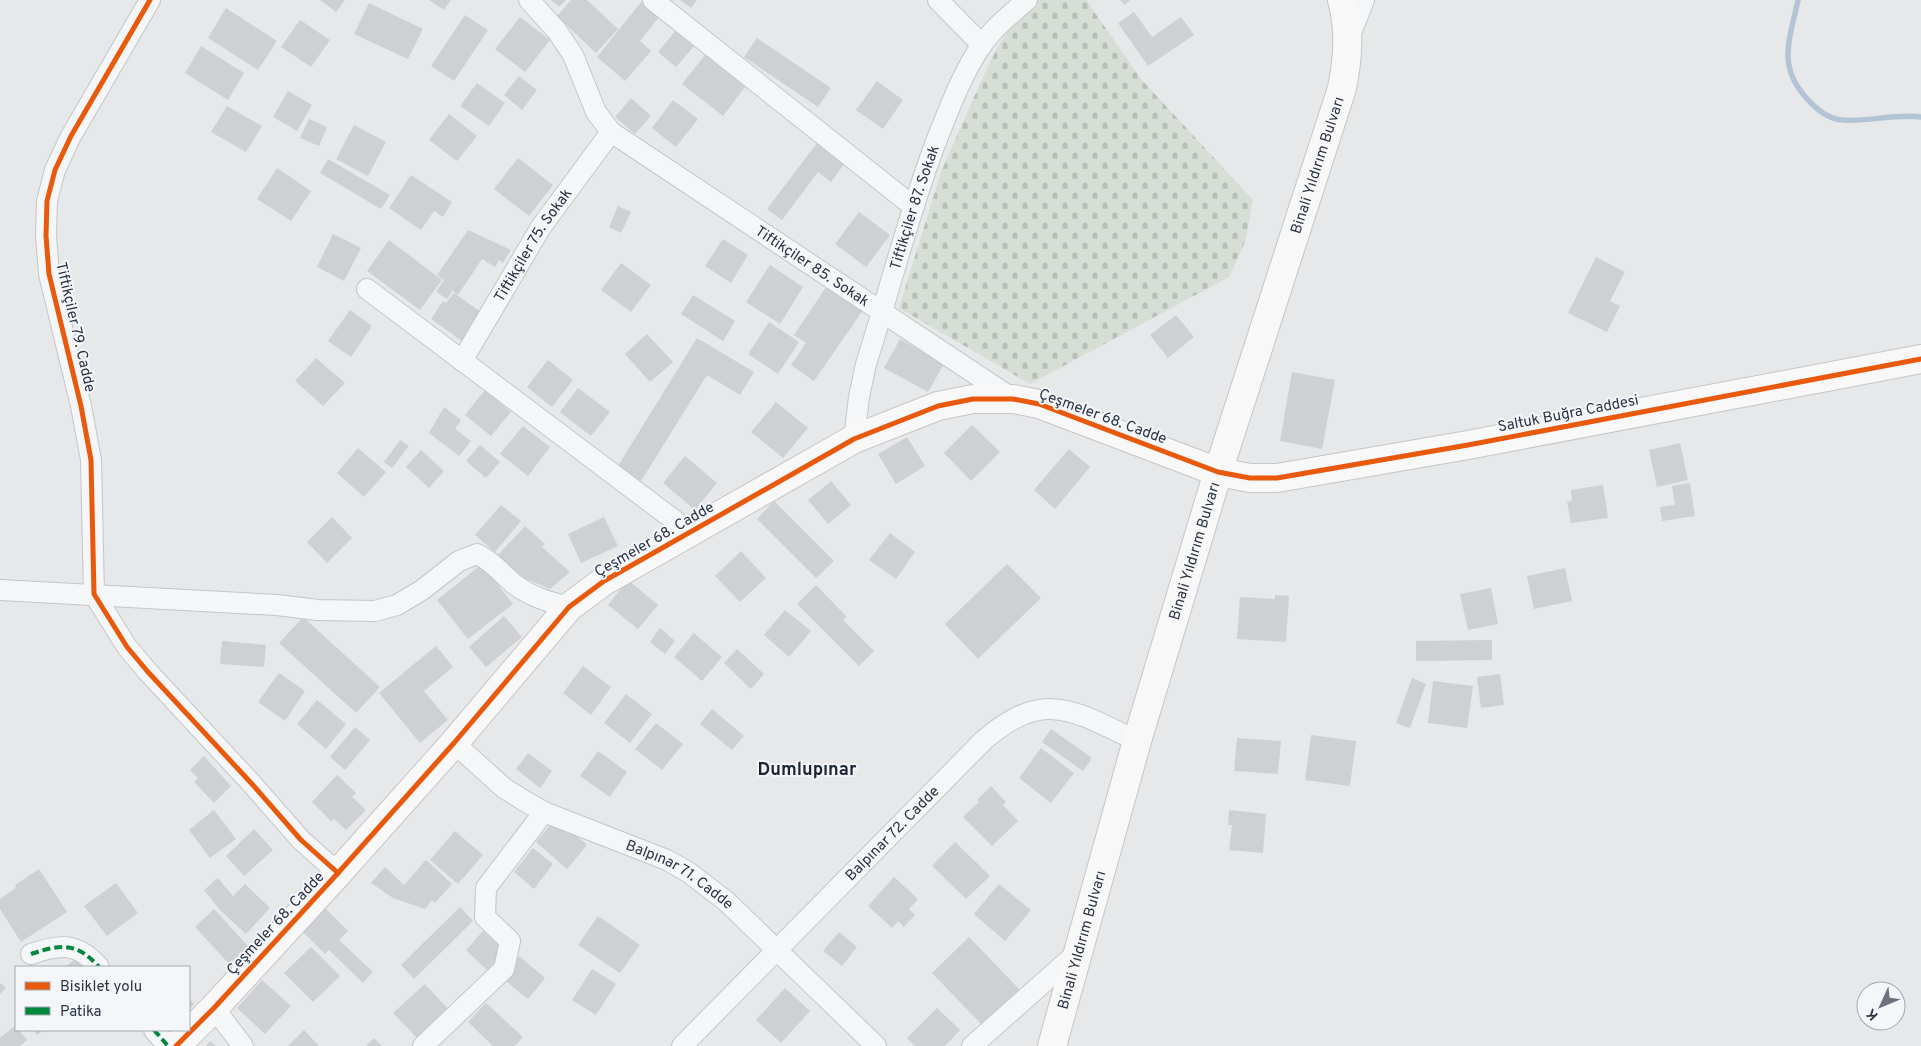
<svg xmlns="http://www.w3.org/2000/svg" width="1921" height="1046" font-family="Overpass,sans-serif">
<defs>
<pattern id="cemetery-stones" width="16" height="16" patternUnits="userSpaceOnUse" patternTransform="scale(1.25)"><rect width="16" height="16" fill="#d6ded6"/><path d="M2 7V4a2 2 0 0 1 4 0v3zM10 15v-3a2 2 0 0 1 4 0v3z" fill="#b8bfb9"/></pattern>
</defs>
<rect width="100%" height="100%" fill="#e6e8ea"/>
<polygon fill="url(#cemetery-stones)" points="1039,0 1086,0 1141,79 1253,200 1245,242 1229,277 1030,384 899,308 941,172 979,86 996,50 1009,29"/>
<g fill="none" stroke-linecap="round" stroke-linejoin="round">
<path stroke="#b4c4d5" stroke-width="5.5" d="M1798 0C1789 43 1776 68 1811 103 1820 112 1831 120 1844 120 1870 122 1896 113 1921 117"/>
</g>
<g fill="#ced0d3">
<polygon points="320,0 345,0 336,12"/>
<polygon points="429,0 451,0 444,10"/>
<polygon points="551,0 566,0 559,7"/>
<polygon points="571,0 587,0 618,29 596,53 557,16"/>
<polygon points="680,0 697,0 691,8"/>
<polygon points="1120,0 1130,0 1125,5"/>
<polygon points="641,2 659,17 640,41 651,51 625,81 597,57"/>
<polygon points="369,3 423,29 408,59 354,34"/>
<polygon points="226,8 277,41 258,70 208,38"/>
<polygon points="1134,12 1152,37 1181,17 1194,35 1148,66 1118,23"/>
<polygon points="465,15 488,30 454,81 431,66"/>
<polygon points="520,17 550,40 525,72 495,49"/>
<polygon points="300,20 330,40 311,67 281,47"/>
<polygon points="677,29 695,45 676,67 658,52"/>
<polygon points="757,38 831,88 818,107 744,57"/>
<polygon points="201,46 244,73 228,100 185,73"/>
<polygon points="708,51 748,83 723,116 682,84"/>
<polygon points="519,76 537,90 522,110 504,95"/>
<polygon points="877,81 903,100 883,129 856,110"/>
<polygon points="477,83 505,103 489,126 460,106"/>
<polygon points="288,91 312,105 297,131 273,117"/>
<polygon points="631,98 651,116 635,134 615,117"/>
<polygon points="673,100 698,119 676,147 652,128"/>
<polygon points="227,106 262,126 246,152 211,132"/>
<polygon points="449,114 477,136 457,161 429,140"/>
<polygon points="309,119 327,127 319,146 300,138"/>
<polygon points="354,125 386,142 368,176 336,159"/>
<polygon points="817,143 844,164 831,182 818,172 782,220 767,209"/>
<polygon points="518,158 553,185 529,216 494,189"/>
<polygon points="328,159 390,195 381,209 320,173"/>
<polygon points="277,168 311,191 291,221 257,199"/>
<polygon points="411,175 452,202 443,217 434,211 421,230 389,208"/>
<polygon points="618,206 631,212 621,233 609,227"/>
<polygon points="859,212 890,235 866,267 835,244"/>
<polygon points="468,230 511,250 503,263 499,260 495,267 482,259 458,295 450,289 452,292 447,299 436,292 444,280 437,275"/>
<polygon points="333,234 361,248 344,281 317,267"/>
<polygon points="723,239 748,255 731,283 705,266"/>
<polygon points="389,240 442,280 420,310 367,271"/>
<polygon points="1596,257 1625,272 1610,301 1620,306 1607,332 1568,313"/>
<polygon points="621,263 651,285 631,312 601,290"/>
<polygon points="770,265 803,287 780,324 746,302"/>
<polygon points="827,286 863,310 814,381 791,365 806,343 794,335"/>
<polygon points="454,293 485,315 465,343 431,319 443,301 446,303"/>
<polygon points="693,295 735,321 723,341 681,314"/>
<polygon points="350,310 372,326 351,357 328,341"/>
<polygon points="1176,315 1194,337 1168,358 1150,335"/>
<polygon points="769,322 799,342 778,374 748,354"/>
<polygon points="647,334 673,362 650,382 625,354"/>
<polygon points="697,338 754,372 740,395 707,375 641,481 618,466"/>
<polygon points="900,339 944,364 928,392 884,368"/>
<polygon points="316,358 345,383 323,406 295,381"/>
<polygon points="548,360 573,380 552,407 527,387"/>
<polygon points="1292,372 1335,380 1322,449 1280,441"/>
<polygon points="578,388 610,412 591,436 560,412"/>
<polygon points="485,390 511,412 491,436 465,415"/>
<polygon points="776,402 808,428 783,458 751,432"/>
<polygon points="444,407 461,420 455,429 471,441 459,456 429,433"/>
<polygon points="972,425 1000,452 971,481 944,453"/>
<polygon points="523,426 550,447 528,476 500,454"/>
<polygon points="907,437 925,466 896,484 878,454"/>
<polygon points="400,440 409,446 392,468 384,462"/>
<polygon points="1680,443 1688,480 1657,487 1649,450"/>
<polygon points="480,445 500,462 486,478 466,461"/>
<polygon points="358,448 386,472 364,497 337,473"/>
<polygon points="1069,449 1090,467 1055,509 1034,490"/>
<polygon points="421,450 444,471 429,488 406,467"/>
<polygon points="685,456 717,483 695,510 663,483"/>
<polygon points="831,481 851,505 828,524 808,500"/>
<polygon points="1690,483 1695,516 1662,521 1660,507 1675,505 1672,486"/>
<polygon points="1603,485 1608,518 1571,523 1567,502 1572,501 1571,490"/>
<polygon points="774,501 834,561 816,578 757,519"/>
<polygon points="501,505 521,521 495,552 475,535"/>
<polygon points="332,517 352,538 327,563 307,542"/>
<polygon points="604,517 618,546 581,563 568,534"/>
<polygon points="525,526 545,544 542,547 570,572 550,589 522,577 498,555"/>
<polygon points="890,533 915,552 896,579 869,560"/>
<polygon points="741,551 766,578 740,602 715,576"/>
<polygon points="482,564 513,604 468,639 437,600"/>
<polygon points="1007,564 1041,598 978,659 945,624"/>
<polygon points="1565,568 1572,601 1534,609 1527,576"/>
<polygon points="628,580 658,605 638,629 608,605"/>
<polygon points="816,585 847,617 843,620 874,651 859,666 797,604"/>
<polygon points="1491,588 1498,624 1468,630 1460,594"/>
<polygon points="1275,595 1289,596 1286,642 1237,639 1240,597 1275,599"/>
<polygon points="785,610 811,631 789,657 764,635"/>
<polygon points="504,616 522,637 486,667 469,647"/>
<polygon points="303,617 380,687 356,713 279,643"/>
<polygon points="660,628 675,641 665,654 650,642"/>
<polygon points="694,633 722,657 702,681 674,657"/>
<polygon points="1492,640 1492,660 1416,661 1416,641"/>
<polygon points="222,641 266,645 264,667 220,664"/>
<polygon points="436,646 453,667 424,691 448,720 420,743 379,693"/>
<polygon points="737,649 764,674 751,689 724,663"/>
<polygon points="583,666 611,687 591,715 563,693"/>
<polygon points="279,673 305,691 285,721 258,702"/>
<polygon points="1500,674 1504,705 1481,708 1477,677"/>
<polygon points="1412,678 1426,684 1410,728 1396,723"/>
<polygon points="1433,681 1473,686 1467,728 1428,723"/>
<polygon points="626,694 652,714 630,743 604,723"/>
<polygon points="317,700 346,724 326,749 297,724"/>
<polygon points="712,709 744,736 732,750 700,724"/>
<polygon points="656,723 683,744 662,770 635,749"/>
<polygon points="355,727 370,740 345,770 330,757"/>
<polygon points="1051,729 1092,758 1083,771 1042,742"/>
<polygon points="1311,735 1356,741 1350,786 1305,780"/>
<polygon points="1237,738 1281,741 1278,774 1234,771"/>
<polygon points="1041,748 1074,773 1051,803 1019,778"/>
<polygon points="598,751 627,772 610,797 580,776"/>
<polygon points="528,753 552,771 540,788 516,769"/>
<polygon points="204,756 231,786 214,803 194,782 198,778 190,770"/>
<polygon points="337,775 356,793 352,797 366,810 346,830 334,819 331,821 312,802"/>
<polygon points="991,786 1006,802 1003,805 1018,821 992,846 963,817 979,802 977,800"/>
<polygon points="214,810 236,839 210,858 189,830"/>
<polygon points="1229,810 1266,814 1263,853 1229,850 1232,825 1228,825"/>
<polygon points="556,818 587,845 567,869 536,842"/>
<polygon points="254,829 273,850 244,876 226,856"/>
<polygon points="455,831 483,855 458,884 430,860"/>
<polygon points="955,842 990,876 966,899 932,866"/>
<polygon points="533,848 553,864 534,889 514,872"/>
<polygon points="426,860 452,884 435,903 432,900 425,909 393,898 371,883 385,867 404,885"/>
<polygon points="39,869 67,912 21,942 0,909 0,899 16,888 15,885"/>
<polygon points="894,877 918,899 909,909 915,915 904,927 898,921 892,928 868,906"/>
<polygon points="218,878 233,896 245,884 270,908 246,934 220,910 204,890"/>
<polygon points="116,883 138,913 107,936 84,906"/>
<polygon points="999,884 1031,910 1005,941 974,914"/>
<polygon points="323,906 348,931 339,940 373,972 363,983 329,950 325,954 300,929"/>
<polygon points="460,907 473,921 414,979 401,965"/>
<polygon points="214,909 249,947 230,965 195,927"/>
<polygon points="598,916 640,945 620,973 578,945"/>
<polygon points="483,931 505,951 487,970 466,950"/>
<polygon points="839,932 857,947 842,966 823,951"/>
<polygon points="969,937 1021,991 984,1027 932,973"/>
<polygon points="311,947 340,976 313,1002 284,973"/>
<polygon points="519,956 545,978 528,999 501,977"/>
<polygon points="78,957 87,967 65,967"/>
<polygon points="592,969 616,984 596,1015 572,1000"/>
<polygon points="262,980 291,1006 265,1034 237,1008"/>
<polygon points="0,983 6,988 0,994"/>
<polygon points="425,984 449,1010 418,1039 393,1013"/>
<polygon points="785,988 810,1011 781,1043 756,1020"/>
<polygon points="189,998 194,1004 189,1009"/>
<polygon points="486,1003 523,1037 515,1046 493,1046 468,1022"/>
<polygon points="937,1008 960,1030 945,1046 915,1046 907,1038"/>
<polygon points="16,1025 16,1030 19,1030 27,1040 20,1046 0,1046 0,1038"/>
<polygon points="34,1030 44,1030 37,1035"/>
<polygon points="304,1030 319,1046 288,1046"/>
<polygon points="374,1038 382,1046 366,1046"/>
<polygon points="210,1041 216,1046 206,1046"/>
</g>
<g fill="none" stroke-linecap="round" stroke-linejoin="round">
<g stroke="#c4c6c8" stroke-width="22">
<g id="street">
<polyline points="150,0 71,136 55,170 47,201 46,236 49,274 81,406 91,460 94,594 127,647 148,672 252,784 301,840 338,873"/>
<path id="s1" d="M529 0 557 31 573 55 596 112 611 132 1013 399"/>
<polyline points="653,0 914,207"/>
<polyline points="938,0 982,45"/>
<polyline points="1349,38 1364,0"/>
<polyline points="367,289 690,532"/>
<path id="s2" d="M462 361 541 227 611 132"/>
<path id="s3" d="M854 439 859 397 866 364C890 289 909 212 937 139 950 107 962 74 981 46 993 28 1011 14 1027 0"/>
<path d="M0 590 277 605 318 610 375 611 397 605 422 590 459 561 477 554C492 561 501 573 514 584 531 597 549 602 569 607"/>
<path id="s4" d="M454 743 504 788 523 800 544 812 667 860 688 872 726 901 876 1046"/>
<path d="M31 954C61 944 77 942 99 967"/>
<polyline points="214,1008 243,1046"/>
<polyline points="154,1030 168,1046"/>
<polyline points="423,1046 504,969 510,941 485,917 486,888 544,812"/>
<path id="s5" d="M682 1046 984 740C1045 688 1074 711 1137 741"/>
<polyline points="972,1046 1079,951"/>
</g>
</g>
<g stroke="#c4c6c8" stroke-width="30">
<g id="secondary">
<polyline points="176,1046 214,1008 338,873 454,743 569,607 604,581 854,439 938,406 973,399 1013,399 1039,404 1218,472 1250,478 1277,478 1468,445 1921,359"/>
<path id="s6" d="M1052 1046 1137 741 1218 472 1342 88C1348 58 1350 30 1342 0"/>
</g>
</g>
<use href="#street" stroke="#f5f6f7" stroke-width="20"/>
<use href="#secondary" stroke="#f8f8f8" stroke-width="28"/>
<g stroke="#00873e" stroke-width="4" stroke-dasharray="8 4" stroke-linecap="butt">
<path d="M31 954C61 944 77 942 99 967"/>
<polyline points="154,1030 168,1046"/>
</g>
<g stroke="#f4f6f9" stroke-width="8">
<g id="cycleway">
<polyline points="150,0 71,136 55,170 47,201 46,236 49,274 81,406 91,460 94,594 127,647 148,672 252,784 301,840 338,873"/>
<polyline points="176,1046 214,1008 338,873 454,743 569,607 604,581 854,439 938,406 973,399 1013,399 1039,404 1218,472 1250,478 1277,478 1468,445 1921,359"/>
</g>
</g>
<use href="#cycleway" stroke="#e8590c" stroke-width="5"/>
</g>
<g text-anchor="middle" stroke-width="4" stroke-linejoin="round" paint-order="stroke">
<g font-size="15" fill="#2b3445" stroke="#f4f6f9">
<text dy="5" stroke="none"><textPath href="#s6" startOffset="920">Binali Yıldırım Bulvarı</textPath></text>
<text dy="5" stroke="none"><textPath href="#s3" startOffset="240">Tiftikçiler 87. Sokak</textPath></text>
<text dy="5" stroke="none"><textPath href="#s2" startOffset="136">Tiftikçiler 75. Sokak</textPath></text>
<text dy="5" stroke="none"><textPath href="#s1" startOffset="399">Tiftikçiler 85. Sokak</textPath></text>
<text transform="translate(76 327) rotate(77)" y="5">Tiftikçiler 79. Cadde</text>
<text transform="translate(1568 413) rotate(-11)" y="5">Saltuk Buğra Caddesi</text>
<text transform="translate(1103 416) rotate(20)" y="5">Çeşmeler 68. Cadde</text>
<text transform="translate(654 539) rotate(-30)" y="5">Çeşmeler 68. Cadde</text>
<text dy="5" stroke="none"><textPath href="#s6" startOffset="515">Binali Yıldırım Bulvarı</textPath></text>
<text dy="5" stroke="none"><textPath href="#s5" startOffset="299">Balpınar 72. Cadde</textPath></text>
<text dy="5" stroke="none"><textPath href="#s4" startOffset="264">Balpınar 71. Cadde</textPath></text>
<text transform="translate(275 923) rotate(-47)" y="5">Çeşmeler 68. Cadde</text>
<text dy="5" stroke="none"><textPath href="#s6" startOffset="110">Binali Yıldırım Bulvarı</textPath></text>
</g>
<g font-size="18" font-weight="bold" fill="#1d2536" stroke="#f4f6f9">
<text x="807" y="775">Dumlupınar</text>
</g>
</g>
<rect x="15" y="966" width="175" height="65" fill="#f4f6f9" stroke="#a4a8b1"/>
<rect x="25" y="982" width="25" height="8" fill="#e8590c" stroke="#a4a8b1"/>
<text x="60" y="991" font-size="15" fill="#2b3445">Bisiklet yolu</text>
<rect x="25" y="1007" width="25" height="8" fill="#00873e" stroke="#a4a8b1"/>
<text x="60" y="1016" font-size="15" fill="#2b3445">Patika</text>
<g transform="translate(1881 1006) rotate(226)"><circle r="24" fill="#f4f6f9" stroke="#a4a8b1"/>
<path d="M0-4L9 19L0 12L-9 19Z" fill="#6c737f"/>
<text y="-8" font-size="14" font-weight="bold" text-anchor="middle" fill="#2b3445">K</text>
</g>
</svg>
